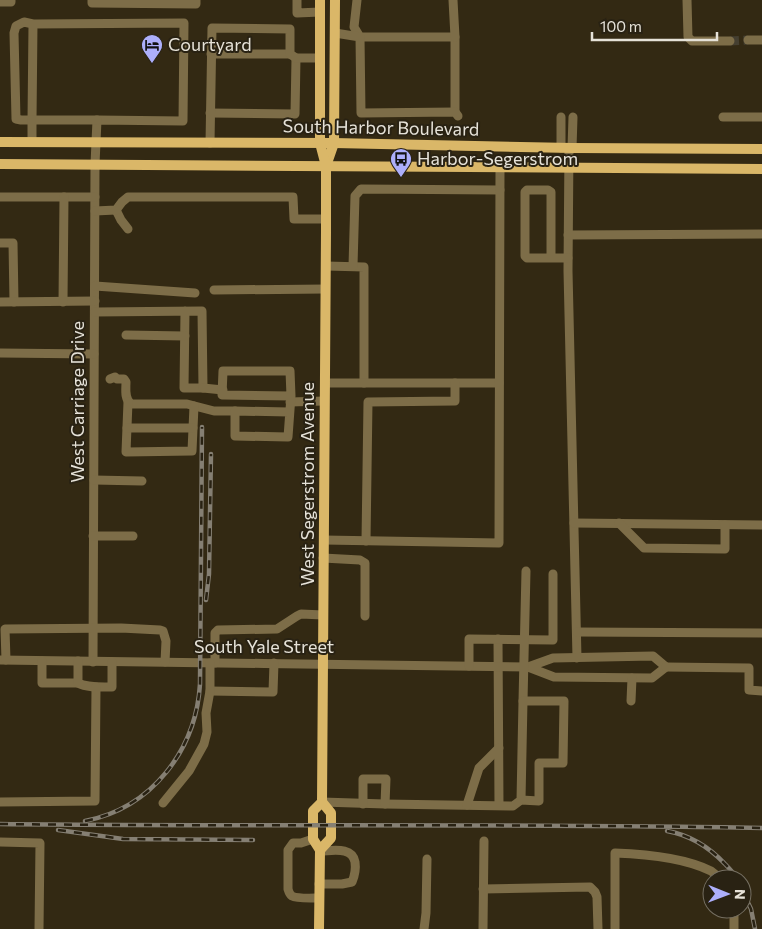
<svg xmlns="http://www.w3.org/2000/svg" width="762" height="929" font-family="Commissioner,sans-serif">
<rect width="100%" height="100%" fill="#292213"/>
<path fill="#332913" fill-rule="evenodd" d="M0 0H762V929H0ZM712 879H742V909H712Z"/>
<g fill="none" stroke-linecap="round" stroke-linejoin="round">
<polyline stroke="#453f31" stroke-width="9" stroke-dasharray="9 4.5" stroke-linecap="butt" points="730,41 748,40"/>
<g stroke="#7d6d48" stroke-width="9">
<polyline points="92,0 92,3 196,4 196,0"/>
<polyline points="297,0 297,13 320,12"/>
<polyline points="357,0 354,27 360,37 455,37 455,112"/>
<polyline points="453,0 455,37"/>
<polyline points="687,0 688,37 692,41 730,41"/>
<polyline points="0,2 11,2 11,0"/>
<polyline points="33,24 24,22 16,26 14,33 16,119 21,120 32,120 33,24 184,23 183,121 97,120 95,164 93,662"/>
<polyline points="335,33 360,37 361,113 455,112 458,116"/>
<polyline points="748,40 762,40"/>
<polyline points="211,54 290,54"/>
<polyline points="210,113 295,114 296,58"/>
<polyline points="723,117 762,117"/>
<polyline points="32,142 32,120 97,120"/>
<polyline points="210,143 212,28 290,29 290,54 296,58 320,58"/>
<polyline points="561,148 561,117"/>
<polyline points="569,148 568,271 577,658"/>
<polyline points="572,148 573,117"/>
<polyline points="0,197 95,197"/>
<polyline points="116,210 121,220 128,229"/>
<polyline points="95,211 116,210 122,202 128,197 293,197 294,219 326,219"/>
<polyline points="568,235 762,234"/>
<polyline points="0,243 13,243 14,302"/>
<polyline points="551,258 551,192 548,190 527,190 525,192 525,256 527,258 568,258"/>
<polyline points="326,266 364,267 364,383"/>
<polyline points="353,266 355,196 361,189 500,190"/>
<polyline points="95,286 195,293"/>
<polyline points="214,290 325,289"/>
<polyline points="0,302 95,301"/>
<polyline points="63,302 64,197"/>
<polyline points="95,312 202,311 203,388 184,388 185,311"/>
<polyline points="126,335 185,336"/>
<polyline points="0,353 94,354"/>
<path d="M110 379 115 377 117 379H124L126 382C126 389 124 399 131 404H187L214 411H235"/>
<polyline points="325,383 499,383"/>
<polyline points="203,388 223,390"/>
<polyline points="128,402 126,452 192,451 194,406"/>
<polyline points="290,402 324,401"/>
<polyline points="289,412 235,411 235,436 288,437 291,396 290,371 223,371 222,395 291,396"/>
<polyline points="127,428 193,428"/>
<polyline points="94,480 142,481"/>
<polyline points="574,523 762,525"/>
<polyline points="619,523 644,548 725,549 725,525"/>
<polyline points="93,536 133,536"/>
<polyline points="324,540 499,543 500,167"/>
<polyline points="366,541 368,402 455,401 455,383"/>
<polyline points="323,558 360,560 365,563 365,616"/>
<polyline points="577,632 762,633"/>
<polyline points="498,639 499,805"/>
<path d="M0 660C176 663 352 664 528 667L553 658 653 656 666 667 652 678 554 677 528 667"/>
<polyline points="6,660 5,629 121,628 160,630 163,631 166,641 165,662"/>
<polyline points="42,661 42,683 78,683"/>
<path d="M78 661V683C87 688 101 687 112 687V662"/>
<polyline points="215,663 215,633 218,630 277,629 297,616 301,614 323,615"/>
<polyline points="469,666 469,639 553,640 553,574"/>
<polyline points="666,667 749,668 749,690 762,691"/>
<polyline points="210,691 273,692 274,663"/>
<polyline points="523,701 526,571"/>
<polyline points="631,701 632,678"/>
<polyline points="0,802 95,801 96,687"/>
<polyline points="322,802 385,804 513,806 521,800 539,801 539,763 563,763 564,701 523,701 521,800"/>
<polyline points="163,803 189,771 204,744 207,732 206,713 210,691 210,663"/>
<polyline points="363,804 363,779 386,779 385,804"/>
<polyline points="467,805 479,768 499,748"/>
<path d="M313 839 301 843H293L288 850V889C289 892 289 894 292 896 297 899 313 898 319 898"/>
<polyline points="0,842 40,843 39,929"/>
<path d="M319 884H342L352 882C355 875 356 869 355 862 352 846 332 851 320 851"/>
<polyline points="483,889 590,887 595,892 597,897 598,929"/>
<polyline points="424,929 426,913 427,859"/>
<polyline points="483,929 484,841"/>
<path d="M615 929V853C644 854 685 858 711 871 714 873 717 876 720 879"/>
<polyline points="734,929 734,909"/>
</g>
<g stroke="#dab768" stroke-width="10">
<polyline points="0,142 334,143 572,148 762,149"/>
<polyline points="0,164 762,169"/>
<polyline points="326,166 334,143 335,0"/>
<polyline points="320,850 331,838 331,813 322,802 326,232 326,166 320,143 320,0"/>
<polyline points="319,929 320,850 313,839 313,811 322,802"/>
</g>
<g stroke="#857f73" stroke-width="4.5">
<g id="rail">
<polyline points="206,600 209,574 211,454"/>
<path d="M85 821C152 808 196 750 200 684L202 427"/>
<path d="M0 824C254 827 508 823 762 828"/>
<polyline points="58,830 123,839 253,840"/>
<path d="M667 831C690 835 709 847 725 864 729 868 734 873 737 879"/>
<polyline points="742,890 751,909 755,929"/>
</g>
</g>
<use href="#rail" stroke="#292213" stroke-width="2.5" stroke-dasharray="8" stroke-linecap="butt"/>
</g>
<defs>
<g id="hotel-pin" transform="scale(1.125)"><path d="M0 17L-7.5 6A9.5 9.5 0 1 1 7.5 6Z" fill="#adaffb" stroke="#292213"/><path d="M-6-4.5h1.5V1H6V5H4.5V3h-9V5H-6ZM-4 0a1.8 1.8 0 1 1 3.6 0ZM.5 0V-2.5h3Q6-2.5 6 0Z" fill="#111"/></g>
<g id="bus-pin" transform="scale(1.125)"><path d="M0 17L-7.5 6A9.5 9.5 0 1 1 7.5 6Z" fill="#adaffb" stroke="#292213"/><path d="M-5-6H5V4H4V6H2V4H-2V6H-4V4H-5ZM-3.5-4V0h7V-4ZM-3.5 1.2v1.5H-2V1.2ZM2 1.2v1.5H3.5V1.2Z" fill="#111"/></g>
</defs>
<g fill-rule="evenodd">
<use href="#hotel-pin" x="152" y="45"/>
<use href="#bus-pin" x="401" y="159"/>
</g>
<g text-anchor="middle" stroke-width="4" stroke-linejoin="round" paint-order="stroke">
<g font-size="18" fill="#e6e2d8" stroke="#292213" text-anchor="start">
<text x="168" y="51">Courtyard</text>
<text x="417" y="165">Harbor-Segerstrom</text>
</g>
<g font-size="18" fill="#e6e2d8" stroke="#292213">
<text transform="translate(381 128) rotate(1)" y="6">South Harbor Boulevard</text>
<text transform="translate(78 402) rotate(-90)" y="6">West Carriage Drive</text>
<text transform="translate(308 484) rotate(-90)" y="6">West Segerstrom Avenue</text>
<text x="264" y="653">South Yale Street</text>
</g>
</g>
<g transform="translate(727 894) rotate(91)"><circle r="24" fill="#292213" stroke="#756f62"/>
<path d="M0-4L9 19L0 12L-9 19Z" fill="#adaffb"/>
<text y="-8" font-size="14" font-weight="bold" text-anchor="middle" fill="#e6e2d8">N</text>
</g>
<path d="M592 32v8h125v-8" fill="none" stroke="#e6e2d8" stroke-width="2.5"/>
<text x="600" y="32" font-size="15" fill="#e6e2d8" stroke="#292213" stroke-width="4" paint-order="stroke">100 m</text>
</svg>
